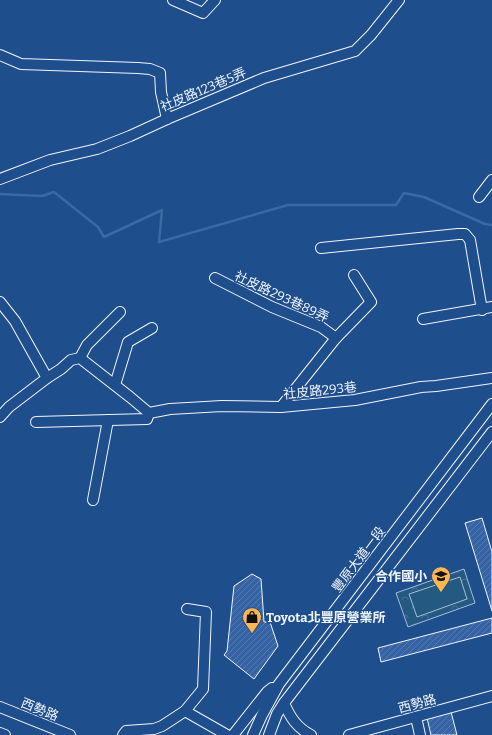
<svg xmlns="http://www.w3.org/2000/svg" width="492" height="735" font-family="Bitter,'Noto Sans TC',serif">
<defs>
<pattern id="forest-crowns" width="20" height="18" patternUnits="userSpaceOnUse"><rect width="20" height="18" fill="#245a82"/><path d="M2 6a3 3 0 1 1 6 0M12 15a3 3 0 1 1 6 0" fill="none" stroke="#447295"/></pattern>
<pattern id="building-hatch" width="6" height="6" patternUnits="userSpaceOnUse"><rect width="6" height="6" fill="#3563a3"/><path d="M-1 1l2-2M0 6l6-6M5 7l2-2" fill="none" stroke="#537ab1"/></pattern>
</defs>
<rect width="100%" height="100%" fill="#1f4e8c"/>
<polygon fill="url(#forest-crowns)" stroke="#a8bbd7" points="464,569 475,603 408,627 396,593"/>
<polygon fill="#245a82" stroke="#a8bbd7" points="460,577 467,599 417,617 409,594"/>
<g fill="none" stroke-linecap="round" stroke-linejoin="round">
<polyline stroke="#3b69a3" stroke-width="2.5" points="0,194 42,196 54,192 98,227 104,237 162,210 159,242 288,205 396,205 404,193 424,197 485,224 492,225"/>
</g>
<g fill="url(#building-hatch)" stroke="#f2f6ff">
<polygon points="482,518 492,552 492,611 465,523"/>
<polygon points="252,574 261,579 264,622 270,622 278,646 254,679 224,655 227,651 234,586"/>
<polygon points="492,618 492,633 381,662 378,648"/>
<polygon points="451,712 457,735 431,735 427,718"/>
</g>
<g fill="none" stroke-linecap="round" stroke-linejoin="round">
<g stroke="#f2f6ff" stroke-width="12">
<g id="minor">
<polyline points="173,0 203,13 215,0"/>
<polyline points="0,55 21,64 138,68 150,69 160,73 161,92 167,119"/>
<polyline points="0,179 50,160 97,149 130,136 167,119 264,78 355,51 371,35 399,0"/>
<polyline points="479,197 492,180"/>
<polyline points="321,248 458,234 465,234 470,240 482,310"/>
<polyline points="215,278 272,307 321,327 336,338 371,302 354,275"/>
<polyline points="0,302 15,321 47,378"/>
<polyline points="423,319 492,307"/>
<polyline points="80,358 87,345 120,312"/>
<polyline points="115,385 128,342 152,328"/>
<polyline points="281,407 336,338"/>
<polyline points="0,417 9,407 47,378 61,369 71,360 80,358 130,397 149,413 170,409 222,406 281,407 355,400 421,387 436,386 492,378"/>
<polyline points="36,422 147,419 149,413"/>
<polyline points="93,500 108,420"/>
<path d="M284 703C290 717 297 728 311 735"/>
<polyline points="0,707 70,735"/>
<polyline points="185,711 203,689 206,612 187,609"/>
<polyline points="416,717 420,735"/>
<polyline points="0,733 5,735"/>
<polyline points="123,735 126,731 154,729 162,726 185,711 227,735"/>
<polyline points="233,735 267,692 272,688"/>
<polyline points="253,735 262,715 279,684 492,404"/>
<polyline points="269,735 277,714 284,703 492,432"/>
<polyline points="349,735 492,696"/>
</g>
</g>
<use href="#minor" stroke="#1f4e8c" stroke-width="10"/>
</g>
<defs>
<g id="school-pin" transform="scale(1)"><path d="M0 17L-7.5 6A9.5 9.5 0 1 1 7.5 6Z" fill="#ffb74d" stroke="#1f4e8c"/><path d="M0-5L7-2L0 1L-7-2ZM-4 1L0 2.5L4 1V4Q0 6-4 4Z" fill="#111"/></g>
<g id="shop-pin" transform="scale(1)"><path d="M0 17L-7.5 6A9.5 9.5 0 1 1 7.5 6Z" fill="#ffb74d" stroke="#1f4e8c"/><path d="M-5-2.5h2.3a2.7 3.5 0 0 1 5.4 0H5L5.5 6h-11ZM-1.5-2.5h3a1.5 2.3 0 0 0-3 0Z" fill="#111"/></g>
</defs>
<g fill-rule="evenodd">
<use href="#school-pin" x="441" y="576"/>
<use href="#shop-pin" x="252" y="617"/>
</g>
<g text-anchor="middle" stroke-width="3" stroke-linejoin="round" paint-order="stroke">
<g font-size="13" fill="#f2f6ff" stroke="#1f4e8c">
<text transform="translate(203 89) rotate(-23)" y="5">社皮路123巷5弄</text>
<text transform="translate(282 296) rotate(25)" y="5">社皮路293巷89弄</text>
<text transform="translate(320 390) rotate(-6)" y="5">社皮路293巷</text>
<text transform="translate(358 559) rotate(-53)" y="5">豐原大道一段</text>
<text transform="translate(417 703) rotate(-15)" y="5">西勢路</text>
<text transform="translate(40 709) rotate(22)" y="5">西勢路</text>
</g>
<g font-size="13" font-weight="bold" fill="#f2f6ff" stroke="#1f4e8c" text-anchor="end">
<text x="427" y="581">合作國小</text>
<text x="266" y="622" text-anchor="start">Toyota北豐原營業所</text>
</g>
</g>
</svg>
